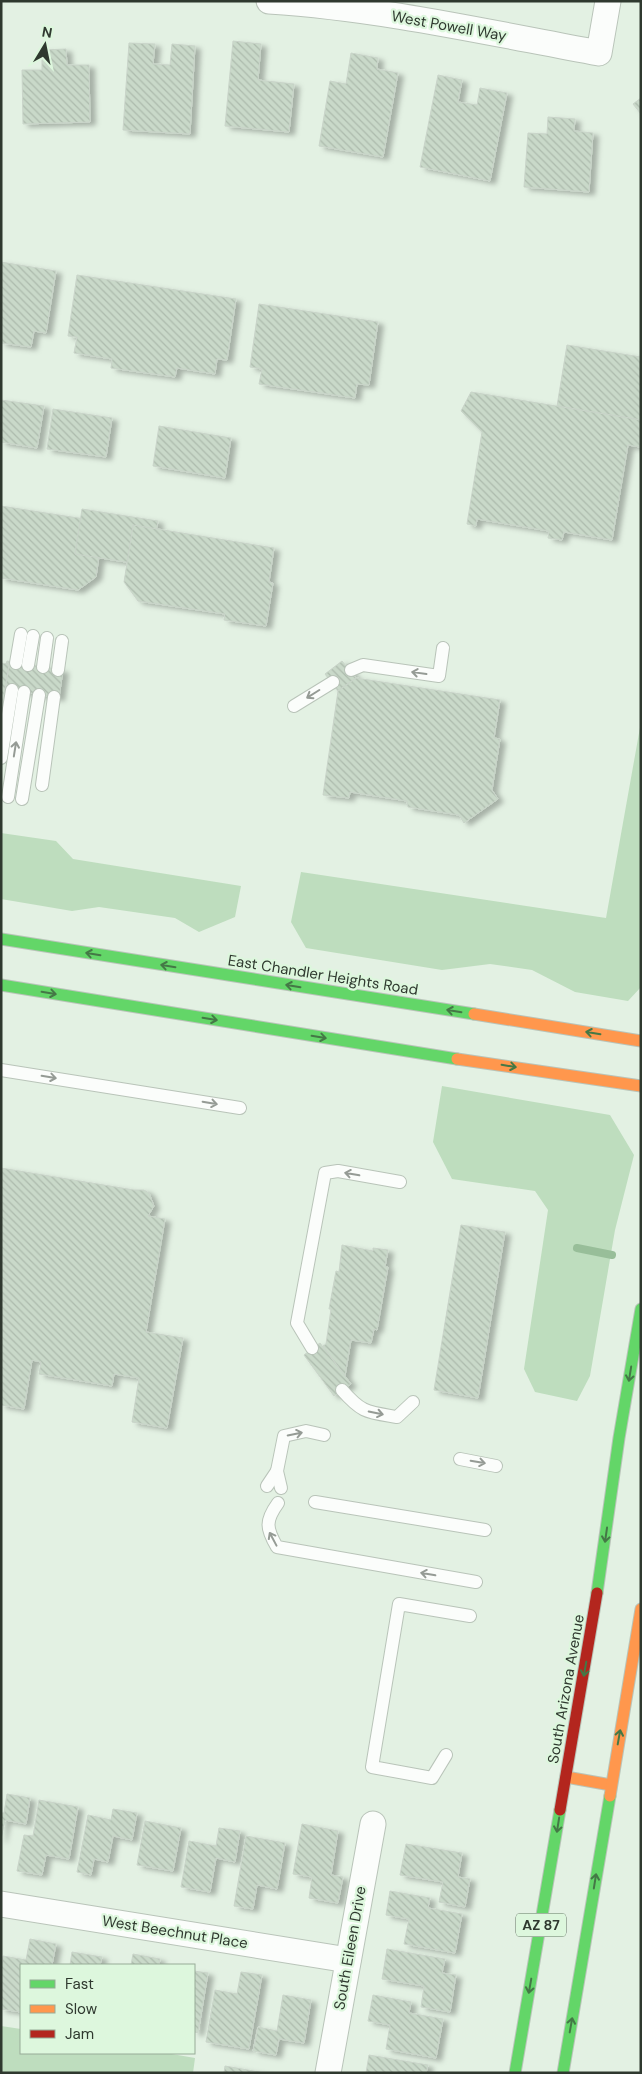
<svg xmlns="http://www.w3.org/2000/svg" width="642" height="2074" font-family="'DM Sans',sans-serif">
<defs>
<pattern id="building-back-hatch" width="6" height="6" patternUnits="userSpaceOnUse" patternTransform="scale(1.25)"><rect width="6" height="6" fill="#c9d9c9"/><path d="M-1 5l2 2M0 0l6 6M5-1l2 2" fill="none" stroke="#adbbad"/></pattern>
<filter id="shadow"><feDropShadow dx="5.5" dy="3" stdDeviation="2.5" flood-color="#0004"/></filter>
</defs>
<rect width="100%" height="100%" fill="#e3f1e3"/>
<g fill="#beddbe">
<polygon points="641,722 641,987 628,1001 575,992 532,970 490,964 442,970 306,948 291,922 301,872 606,918"/>
<polygon points="1,833 56,841 73,859 241,886 235,917 199,932 175,918 99,907 72,911 1,899"/>
<polygon points="442,1086 610,1115 634,1155 615,1230 590,1376 577,1401 535,1392 524,1369 548,1210 535,1191 452,1179 433,1142"/>
<polygon points="1,2026 21,2029 21,2053 166,2053 195,2058 193,2073 1,2073"/>
</g>
<g fill="none" stroke-linecap="round" stroke-linejoin="round">
<polyline stroke="#98be99" stroke-width="8" points="577,1248 612,1255"/>
</g>
<g fill="url(#building-back-hatch)" stroke="#c9d4c9" filter="url(#shadow)">
<polygon points="233,41 261,44 258,80 294,84 289,132 225,126"/>
<polygon points="129,43 155,44 153,64 170,65 172,44 195,46 190,134 123,130"/>
<polygon points="66,49 67,65 89,65 90,122 23,124 22,70 42,70 42,50"/>
<polygon points="351,53 378,58 377,69 398,73 383,157 319,146 330,81 346,84"/>
<polygon points="438,75 462,80 458,102 477,105 480,88 507,93 490,181 420,167"/>
<polygon points="641,98 641,114 633,104"/>
<polygon points="548,117 575,119 574,131 593,133 589,192 524,187 528,133 547,134"/>
<polygon points="1,262 56,271 46,333 34,331 31,347 1,343"/>
<polygon points="77,275 236,299 227,360 217,359 215,374 177,368 175,377 111,368 112,359 74,353 77,337 68,336"/>
<polygon points="259,304 378,322 369,385 357,384 355,398 259,384 262,369 250,367"/>
<polygon points="567,345 641,357 641,420 557,406"/>
<polygon points="471,392 641,420 640,447 628,445 612,540 564,532 562,540 548,538 549,531 477,519 476,526 467,524 482,432 461,411"/>
<polygon points="1,400 44,406 37,448 1,442"/>
<polygon points="53,409 112,418 106,457 47,449"/>
<polygon points="159,426 231,438 225,478 153,466"/>
<polygon points="1,506 104,522 96,577 78,590 1,578"/>
<polygon points="82,509 158,521 151,566 75,554"/>
<polygon points="133,525 274,548 269,582 273,583 266,626 224,620 225,614 138,601 124,582"/>
<polygon points="7,661 63,670 59,698 5,689 9,664 6,664"/>
<polygon points="342,661 356,678 338,691 325,674"/>
<polygon points="1,663 9,664 1,712"/>
<polygon points="356,678 500,700 494,738 500,739 492,790 498,799 464,823 459,815 408,807 407,801 350,792 349,798 323,795 338,691"/>
<polygon points="1,1168 134,1190 144,1190 149,1193 154,1206 148,1216 165,1219 146,1332 183,1338 167,1428 132,1422 139,1378 114,1374 112,1386 39,1374 41,1362 32,1360 24,1409 1,1405"/>
<polygon points="461,1225 505,1232 478,1398 434,1390"/>
<polygon points="342,1245 373,1251 373,1248 388,1250 385,1267 388,1267 377,1330 374,1329 371,1343 351,1340 345,1376 323,1346 326,1344 331,1309 329,1309 336,1271 339,1272"/>
<polygon points="320,1343 351,1384 334,1396 304,1355"/>
<polygon points="7,1794 30,1798 26,1824 5,1820 1,1840 1,1813 4,1813"/>
<polygon points="39,1800 78,1807 69,1859 46,1855 42,1875 17,1871 24,1835 33,1836"/>
<polygon points="113,1809 137,1813 132,1840 113,1836 108,1862 94,1859 91,1875 77,1872 88,1815 111,1820"/>
<polygon points="145,1821 181,1828 173,1871 137,1865"/>
<polygon points="302,1824 338,1831 331,1875 343,1877 338,1903 309,1898 312,1877 293,1874"/>
<polygon points="219,1828 240,1831 235,1862 216,1858 210,1892 181,1887 189,1841 216,1846"/>
<polygon points="246,1836 285,1843 277,1889 257,1885 253,1909 234,1906"/>
<polygon points="406,1844 462,1853 458,1877 470,1879 465,1907 439,1902 443,1882 400,1875"/>
<polygon points="390,1891 430,1898 428,1908 462,1914 455,1953 404,1944 409,1919 386,1915"/>
<polygon points="30,1939 56,1944 52,1965 21,1965 21,2012 1,2009 1,1968 3,1956 26,1960"/>
<polygon points="387,1949 445,1959 442,1973 456,1975 450,2012 421,2007 424,1986 382,1979"/>
<polygon points="72,1952 102,1957 100,1965 70,1965"/>
<polygon points="133,1954 160,1959 159,1965 131,1965"/>
<polygon points="194,1971 208,1973 198,2033 194,2032"/>
<polygon points="241,1972 262,1975 249,2049 206,2042 215,1990 237,1994"/>
<polygon points="283,1995 311,2000 304,2043 279,2039 276,2055 253,2051 258,2027 277,2031"/>
<polygon points="373,1995 411,2002 409,2013 443,2019 436,2058 386,2049 390,2025 368,2021"/>
<polygon points="369,2055 428,2065 426,2073 366,2073"/>
<polygon points="225,2066 265,2073 224,2073"/>
</g>
<g fill="none" stroke-linecap="round" stroke-linejoin="round">
<g stroke="#b9c4b9" stroke-width="14">
<g id="lane">
<polyline points="16,663 21,634"/>
<polyline points="28,665 33,636"/>
<polyline points="43,667 47,638"/>
<polyline points="58,670 62,641"/>
<polyline points="351,670 363,665 439,676 443,648"/>
<polyline points="294,706 333,682"/>
<polyline points="1,758 12,690"/>
<polyline points="42,785 54,697"/>
<polyline points="8,797 24,692"/>
<polyline points="22,799 39,695"/>
<polyline points="1,1070 240,1108"/>
<polyline points="312,1348 297,1323 325,1173 338,1171 400,1182"/>
<path d="M342 1390C362 1413 367 1412 397 1417L413 1402"/>
<polyline points="460,1459 496,1466"/>
<polyline points="267,1486 277,1471"/>
<polyline points="281,1488 277,1471 284,1436 306,1431 324,1435"/>
<polyline points="315,1502 485,1530"/>
<path d="M278 1503C265 1521 266 1528 277 1547L476 1582"/>
<polyline points="446,1755 432,1778 372,1767 399,1604 470,1616"/>
</g>
</g>
<g stroke="#b9c4b9" stroke-width="27">
<g id="street">
<path d="M269 1C380 8 490 33 599 53L608 1"/>
<polyline points="1,1904 348,1960"/>
<polyline points="328,2073 373,1824"/>
</g>
</g>
<g stroke="#b9c4b9" stroke-width="13">
<g id="fast">
<polyline points="1,939 474,1014"/>
<polyline points="1,985 457,1059"/>
<polyline points="597,1593 619,1438 641,1309"/>
<polyline points="515,2073 560,1810"/>
<polyline points="563,2073 610,1796"/>
</g>
</g>
<g stroke="#b9c4b9" stroke-width="13">
<g id="slow">
<polyline points="474,1014 641,1041"/>
<polyline points="457,1059 641,1086"/>
<polyline points="566,1777 611,1785"/>
<polyline points="610,1796 641,1609"/>
</g>
</g>
<g stroke="#b9c4b9" stroke-width="13">
<polyline id="jam" points="560,1810 597,1593"/>
</g>
<use href="#lane" stroke="#fbfdfb" stroke-width="12"/>
<use href="#street" stroke="#fbfdfb" stroke-width="25"/>
<use href="#fast" stroke="#63d668" stroke-width="11"/>
<use href="#slow" stroke="#ff974d" stroke-width="11"/>
<use href="#jam" stroke="#b3261e" stroke-width="11"/>
</g>
<defs><path id="oneway-shaft" d="M-6 0H5M1.5-3L5.5 0L1.5 3" fill="none" stroke-width="1.6" stroke-linecap="round" stroke-linejoin="round" transform="scale(1.25)"/></defs>
<g stroke="#959b95">
<use href="#oneway-shaft" transform="translate(419 673) rotate(-172)"/>
<use href="#oneway-shaft" transform="translate(313 694) rotate(148)"/>
<use href="#oneway-shaft" transform="translate(15 749) rotate(-81)"/>
<use href="#oneway-shaft" transform="translate(49 1077) rotate(9)"/>
<use href="#oneway-shaft" transform="translate(210 1103) rotate(10)"/>
<use href="#oneway-shaft" transform="translate(352 1174) rotate(-170)"/>
<use href="#oneway-shaft" transform="translate(376 1413) rotate(12)"/>
<use href="#oneway-shaft" transform="translate(295 1434) rotate(-11)"/>
<use href="#oneway-shaft" transform="translate(478 1462) rotate(10)"/>
<use href="#oneway-shaft" transform="translate(273 1539) rotate(-118)"/>
<use href="#oneway-shaft" transform="translate(428 1574) rotate(-170)"/>
</g>
<g stroke="#447846">
<use href="#oneway-shaft" transform="translate(93 954) rotate(-171)"/>
<use href="#oneway-shaft" transform="translate(168 966) rotate(-171)"/>
<use href="#oneway-shaft" transform="translate(293 986) rotate(-171)"/>
<use href="#oneway-shaft" transform="translate(49 993) rotate(9)"/>
<use href="#oneway-shaft" transform="translate(454 1011) rotate(-171)"/>
<use href="#oneway-shaft" transform="translate(210 1019) rotate(9)"/>
<use href="#oneway-shaft" transform="translate(593 1033) rotate(-171)"/>
<use href="#oneway-shaft" transform="translate(319 1037) rotate(9)"/>
<use href="#oneway-shaft" transform="translate(509 1066) rotate(9)"/>
<use href="#oneway-shaft" transform="translate(630 1374) rotate(99)"/>
<use href="#oneway-shaft" transform="translate(606 1535) rotate(98)"/>
<use href="#oneway-shaft" transform="translate(585 1669) rotate(100)"/>
<use href="#oneway-shaft" transform="translate(619 1737) rotate(-80)"/>
<use href="#oneway-shaft" transform="translate(558 1825) rotate(99)"/>
<use href="#oneway-shaft" transform="translate(595 1881) rotate(-81)"/>
<use href="#oneway-shaft" transform="translate(530 1986) rotate(100)"/>
<use href="#oneway-shaft" transform="translate(571 2025) rotate(-80)"/>
</g>
<g text-anchor="middle" stroke-width="4.5" stroke-linejoin="round" paint-order="stroke">
<rect fill="#ddf7dd" stroke="#637263" stroke-width="1" x="516" y="1913.5" width="50" height="23" rx="4"/>
<g font-size="14" font-weight="bold" fill="#2f392f">
<text x="541" y="1930">AZ 87</text>
</g>
<g font-size="15" fill="#2f392f" stroke="#ddf7dd">
<text transform="translate(449 26) rotate(10)" y="5">West Powell Way</text>
<text transform="translate(323 975) rotate(9)" y="5">East Chandler Heights Road</text>
<text transform="translate(566 1689) rotate(-80)" y="5">South Arizona Avenue</text>
<text transform="translate(175 1932) rotate(9)" y="5">West Beechnut Place</text>
<text transform="translate(350 1948) rotate(-80)" y="5">South Eileen Drive</text>
</g>
</g>
<rect width="642" height="2074" fill="none" stroke="#2f392f" stroke-width="5"/>
<rect x="20" y="1964" width="175" height="90" fill="#ddf7dd" stroke="#97ab97"/>
<rect x="30" y="1980" width="25" height="8" fill="#63d668" stroke="#97ab97"/>
<text x="65" y="1989" font-size="15" fill="#2f392f">Fast</text>
<rect x="30" y="2005" width="25" height="8" fill="#ff974d" stroke="#97ab97"/>
<text x="65" y="2014" font-size="15" fill="#2f392f">Slow</text>
<rect x="30" y="2030" width="25" height="8" fill="#b3261e" stroke="#97ab97"/>
<text x="65" y="2039" font-size="15" fill="#2f392f">Jam</text>
<g transform="translate(45 45) rotate(10)" stroke="#ddf7dd" stroke-width="4" paint-order="stroke">
<path d="M0-4L9 19L0 12L-9 19Z" fill="#2f392f"/>
<text y="-8" font-size="14" font-weight="bold" text-anchor="middle" fill="#2f392f">N</text>
</g>
</svg>
